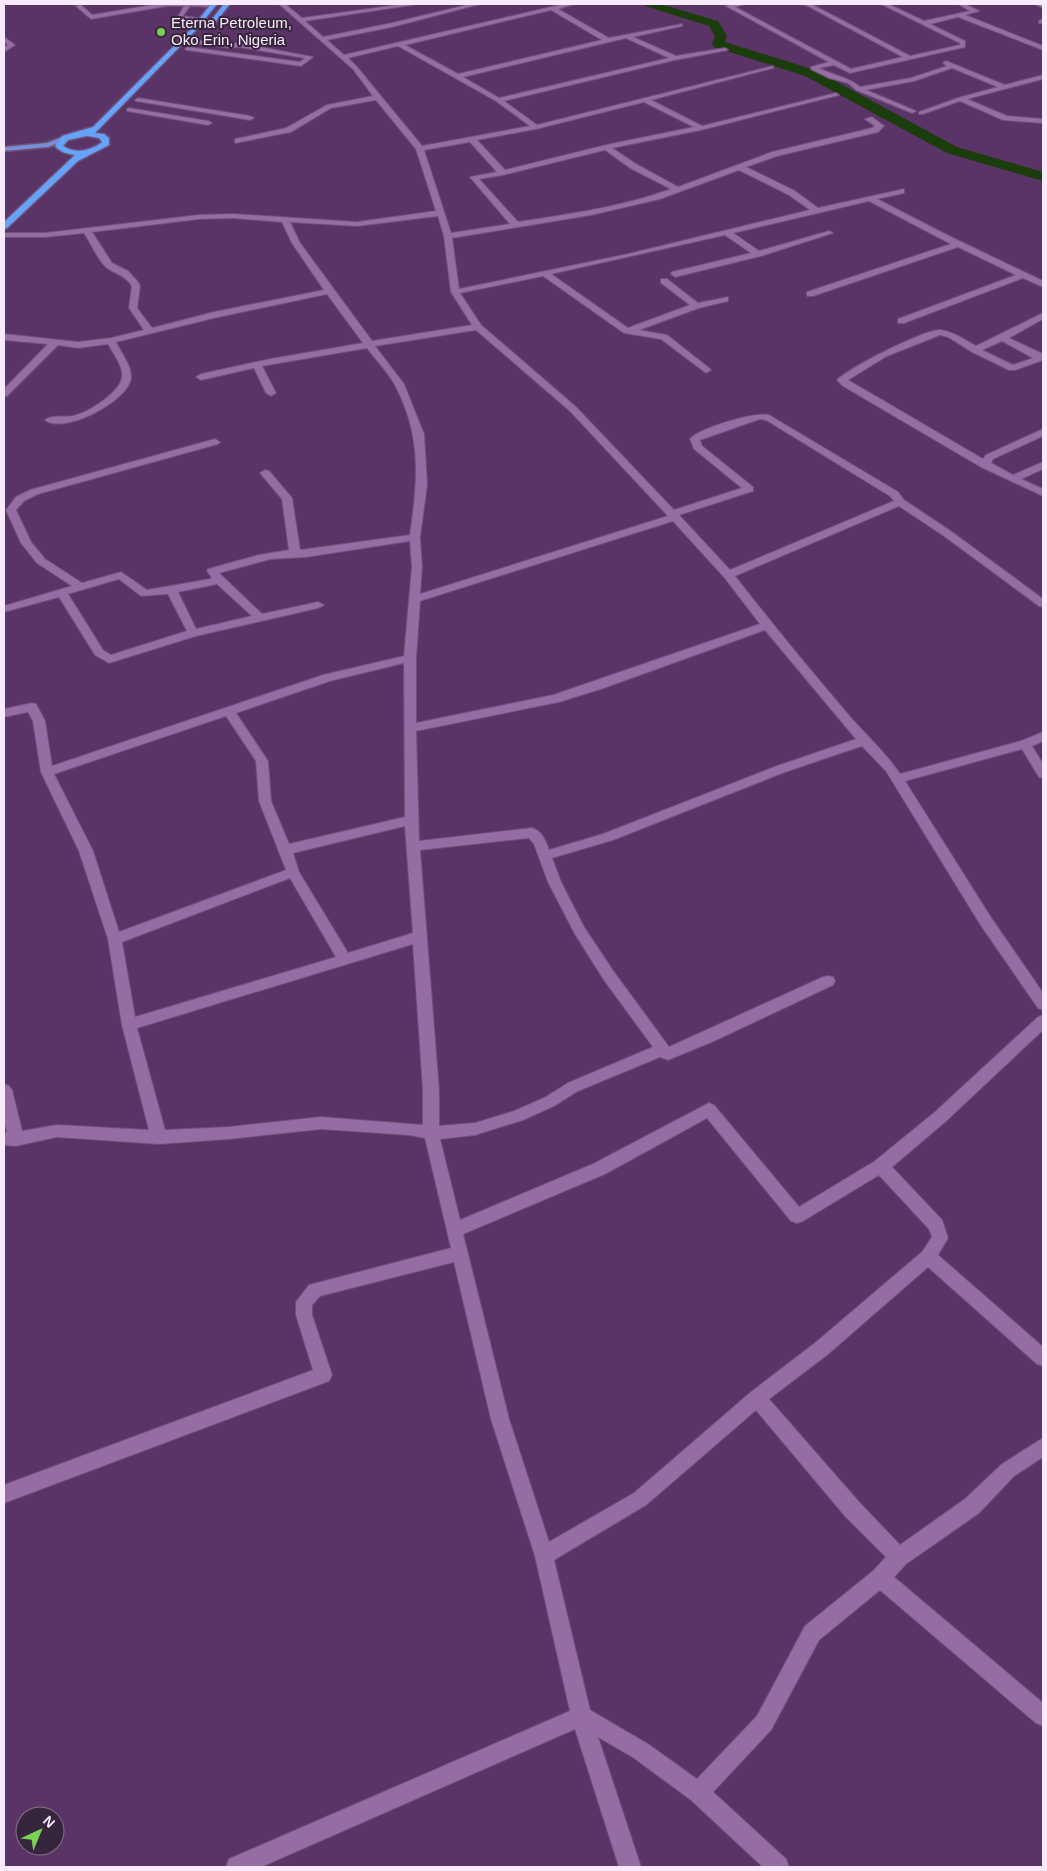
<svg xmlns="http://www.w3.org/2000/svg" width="1047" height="1871" font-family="Helvetica,sans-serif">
<rect width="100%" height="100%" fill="#5a3467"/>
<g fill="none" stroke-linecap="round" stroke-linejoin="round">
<polygon fill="#1b3c0b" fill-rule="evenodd" points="643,4 660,4 718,21 727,36 725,42 815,70 957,147 1043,172 1043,181 947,153 805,76 714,47 712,44 715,36 709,26 645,6"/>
<g stroke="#6f5079" stroke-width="2">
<g id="street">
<polygon points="158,4 217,5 214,7 190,6 183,16 204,19 204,21 202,22 177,19 184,6 167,6 91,19 76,6 81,5 92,15"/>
<path d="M279 4H285L302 18 405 4 412 5 305 21 323 37 392 23 471 4H480L392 27 327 40 344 55 564 4H574L558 9 609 38 682 24V26L633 37 676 56 725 48 728 50 675 60 504 101 537 125 773 66V68L651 100 702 126 836 93 839 95 701 130 612 148 636 164 678 187 772 152 872 128 875 126 865 119 872 117 884 126 878 132 777 156 746 167 795 191 818 208 904 189V193L877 199 949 236 1043 281V287L1023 278 904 323H898V319L1016 275 958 247 813 296H807V292L951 244 869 201 733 233 759 251 829 231 833 233 761 256 675 277 671 274 672 272 751 253 725 235 551 274 628 328 690 305 661 283V279H667L698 303 728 297V301L699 308 639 330 667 335 709 368 711 370 706 373 661 339 624 333 543 276 460 293 481 325 576 407 674 510 742 488 694 449 690 439 692 437C705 427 753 412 769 415L898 492 904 500 952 532 1043 599V607L1039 606 944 536 899 506 735 576C773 625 812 672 852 719 868 737 887 754 900 774L1021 741 1043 732V741L1032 746 1043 764V778L1039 777 1022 749 905 781 990 916 1043 993V1010L1038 1008 980 924 886 771 862 746 785 772 613 840 552 858 561 882 584 927 614 972 669 1047 823 977 828 976 833 977 835 981 833 985 714 1041 668 1060 660 1057 578 1091 554 1106 523 1120 475 1135 440 1139 460 1220 593 1164 709 1103 714 1105 799 1207 875 1161 935 1112 1038 1017 1043 1015V1030L945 1122 892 1167 942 1220 948 1238 938 1255 1043 1347V1366L1037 1364 928 1267 827 1355 769 1399 859 1502 900 1545 965 1499 1002 1464 1043 1438V1457L1014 1476 979 1513 906 1564 894 1577 1043 1703V1726L1036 1723 880 1590 819 1640 771 1730 713 1792 786 1859 789 1867H763L691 1800 634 1758 598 1737 641 1867H619L575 1729 261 1867H226L229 1859 570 1711 535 1556 491 1419 454 1262 320 1296 312 1305V1315L332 1375 329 1381 4 1503V1485L313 1370 296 1315V1302L309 1285 451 1248 425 1138 409 1135 321 1129 229 1139 159 1144 57 1137 16 1146 4 1145V1133L7 1132 4 1120V1084L9 1086 12 1090 22 1131 57 1125 149 1130 122 1025 108 939 79 851 41 772 33 721 28 712 4 717V709L32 703 36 704 45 721 52 766 323 675 404 656 412 567 410 541 306 557 271 559 219 573 262 614 318 602 324 605 318 608 196 636 109 663 95 655 59 597 4 612V606L72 586 37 563 21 543 6 510 16 497 30 490 215 439 220 442 218 444 38 494 24 501 16 510 31 542 45 559 82 583 121 572 147 590 210 579 212 578 207 571 208 569 259 555 289 550 282 499 260 473 265 470 269 471 292 498 300 550 410 535C418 480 422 436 395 385 388 372 376 360 367 348L262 366 276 393 271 396 266 393 254 368 201 380 196 377 201 374 270 359 363 343 327 294 214 318 116 342C121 353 132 366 131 378 129 401 63 435 45 420 52 414 63 418 72 416 86 414 122 392 122 376 123 366 113 353 108 344L78 348 58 345 7 396 4 397V389L48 344 4 340V334L78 342 111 338 144 330 129 308 132 286C125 275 115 274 106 267 97 259 91 243 84 233L45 237H4V233H45L199 215 233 214 357 222 436 211 416 149 376 100 331 108 291 132 235 143V139L286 128 327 105 373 96 353 69ZM551 10 602 40 458 74 405 45ZM626 38 669 58 499 98 463 77ZM398 46 496 101 530 126 422 146 357 67 348 58ZM644 102 694 127 606 145 505 170 477 140 536 129ZM470 142 497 172 470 177 510 224 451 233 424 150ZM605 150 630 168 671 189C622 207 569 214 518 222L479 179 503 175ZM739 170 789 195 810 210 628 254 459 289 452 238 591 215 660 199ZM438 216 444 236 451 292 472 325 372 341 300 243 290 222 357 226ZM233 218 282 222 292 243 324 290 214 312 152 328 137 308 140 286 138 282 128 271 112 263 92 232 199 219ZM476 330 570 411 668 516 420 594 422 567 420 537 427 485 424 434 404 384 375 346ZM760 419 766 420 890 496 894 501 730 570 679 515 753 491V487L702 446 700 440ZM673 521 724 577 760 624 553 695 416 723V658L420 601ZM119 579 141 596 168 594 187 631 111 655 103 650 68 594ZM217 584 252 616 196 629 178 592ZM765 630 856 739 777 766 603 834 549 850C546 841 542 831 532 828L419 841 416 731 559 702 601 689ZM404 663 405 817 289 844 271 801 268 761 236 713 330 681ZM226 716 256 761 259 801 286 870 119 932 93 851 54 774ZM405 826 413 933 348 953 299 872 293 853ZM529 838 534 844 548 882 575 934 604 980 653 1047 568 1083 544 1098 514 1111 475 1123 439 1126V1091L420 850ZM290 878 336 957 135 1017 122 942ZM413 944 423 1091V1125L321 1117 229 1127 165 1130 137 1028ZM707 1118 791 1221 797 1223 803 1221 879 1175 929 1229 932 1237 922 1252 815 1343 751 1392 634 1493 549 1542 509 1419 463 1234 605 1174ZM756 1410 845 1516 886 1557 873 1571 805 1626 757 1716 697 1779 648 1744 590 1710 554 1560 646 1505Z"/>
<path d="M732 4H745L735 7 851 69 903 57 804 4H811L910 56 960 45V43L881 4H888L924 21 970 11 958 4H965L979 11 965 15 1043 46V50L958 17 930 24 965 41V47L850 73 834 65 819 68C832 75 849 77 860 87L911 78 947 66 943 63 946 61 1005 85 1043 75V79L967 99 1007 116 1043 119V123L1003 120 960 101 923 114H919V112L958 98 998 87 952 68 914 81 866 90 916 111 912 113 856 90 848 83 829 78 811 69V67L829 62 726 6Z"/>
<polygon points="1035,4 1043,4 1043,8"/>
<polygon points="1043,19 1043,23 1039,23 1039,21"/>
<polygon points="4,37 15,45 4,52 4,47 8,45 4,42"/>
<polygon points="195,40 230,44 239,43 313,57 301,66 186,50 185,49 188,47 300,62 305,58 239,47 230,48 193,43 193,41"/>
<polygon points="138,98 250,116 254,118 250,120 136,101 135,100"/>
<polygon points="129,108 208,121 212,123 208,125 127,111 127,109"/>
<path d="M1043 313V319L1009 338 1043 354V360L1015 370H1009L972 352 948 337 940 335 887 356 848 380 983 459 986 455 1043 429V436L993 459 991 463 1013 475 1043 462V469L1021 479 1043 489V496L981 467 843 386 837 380C849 368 926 328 941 330 954 332 965 340 976 346ZM1002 341 1033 358 1013 365 982 350Z"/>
</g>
</g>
<g stroke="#6f5079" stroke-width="3">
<polygon id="primary" points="65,136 69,138 68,140 48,147 4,151 4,147 47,143"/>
</g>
<g stroke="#6f5079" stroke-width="3">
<g id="highway">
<path d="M211 4H217L196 30 95 133 104 134 109 138V145L78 161 7 228 4 229V222L75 155C67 154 60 152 55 146L62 136 93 127 192 28ZM87 136 99 138 102 142C91 151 75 154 63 146L68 140Z"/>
<polygon points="224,4 230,4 213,25 209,25 209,23"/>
</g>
</g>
<use href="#street" fill="#956ca3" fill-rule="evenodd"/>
<use href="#primary" fill="#798cd5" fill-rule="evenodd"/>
<use href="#highway" fill="#66a2f7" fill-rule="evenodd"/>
</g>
<circle fill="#7bd156" stroke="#36253c" stroke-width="2" cx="161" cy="32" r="5"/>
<g text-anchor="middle" stroke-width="4" stroke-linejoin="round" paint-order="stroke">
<g font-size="15" fill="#f9ebfd" stroke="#36253c" text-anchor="start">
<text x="171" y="28">Eterna Petroleum,<tspan x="171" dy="17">Oko Erin, Nigeria</tspan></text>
</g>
</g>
<rect width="1047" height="1871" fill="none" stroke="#f9ebfd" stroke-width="10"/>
<g transform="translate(40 1831) rotate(44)"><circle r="24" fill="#36253c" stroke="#847489"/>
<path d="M0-4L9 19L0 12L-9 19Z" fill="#7bd156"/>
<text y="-8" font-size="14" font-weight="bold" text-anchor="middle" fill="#f9ebfd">N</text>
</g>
</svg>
